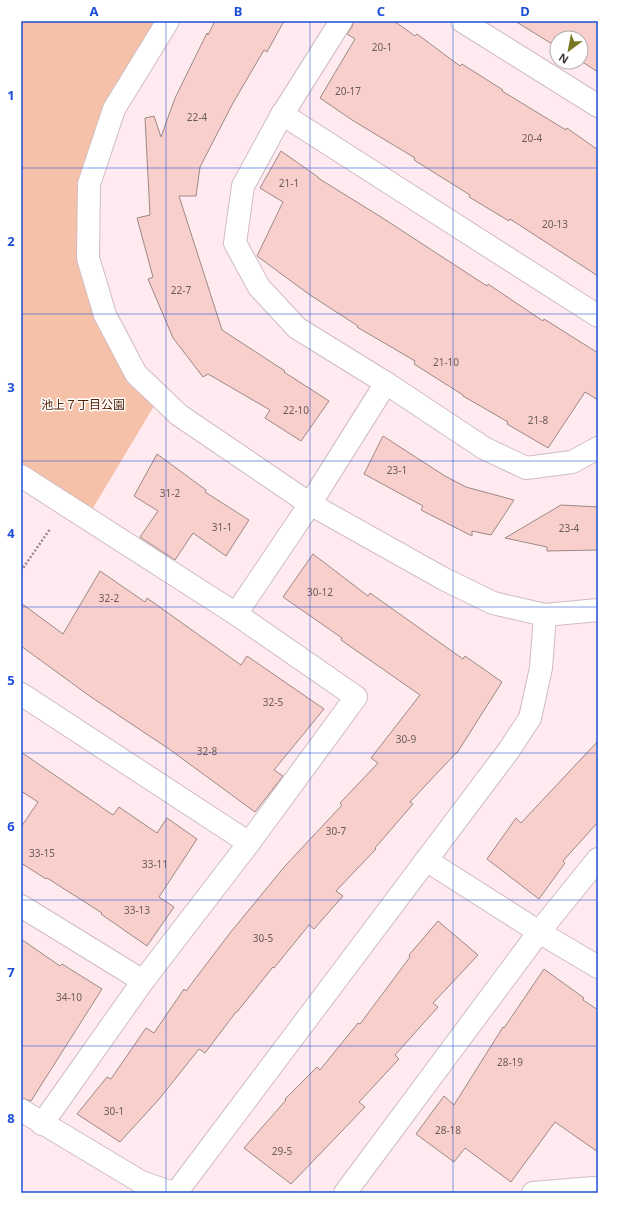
<svg xmlns="http://www.w3.org/2000/svg" width="619" height="1214" font-family="'Noto Sans','Noto Sans JP',sans-serif">
<rect width="100%" height="100%" fill="#ffeaef"/>
<polygon fill="#f6c1a9" points="21,21 168,21 89,184 105,315 160,396 87,518 21,476"/>
<g fill="#f8cfcb" stroke="#9c8987">
<polygon points="215,21 284,21 267,52 264,50 233,103 200,167 196,196 179,196 222,330 285,371 284,372 329,401 301,441 265,418 270,410 208,374 203,377 173,338 148,279 153,277 137,218 150,215 145,118 154,116 161,137 175,98 207,33 208,35"/>
<polygon points="353,21 394,21 415,36 417,34 460,66 462,64 503,90 502,91 566,130 567,128 598,150 598,276 510,219 509,221 469,197 470,195 414,160 415,158 352,120 320,98 355,39 347,34 352,27"/>
<polygon points="515,21 598,21 598,72 581,61 581,38 557,38 557,47"/>
<polygon points="281,151 318,177 318,178 381,217 487,286 488,284 543,321 544,319 598,353 598,400 585,392 548,448 507,424 508,422 463,396 463,395 414,364 415,361 357,327 358,326 310,295 257,256 283,202 260,188"/>
<polygon points="383,436 445,476 466,487 514,500 491,535 472,531 472,536 421,510 423,506 364,474"/>
<polygon points="157,454 206,490 205,492 249,520 226,556 193,533 175,560 140,537 158,511 134,496"/>
<polygon points="561,505 598,507 598,550 547,551 547,547 505,538"/>
<polygon points="313,554 368,596 370,593 463,659 465,656 502,682 457,753 456,753 410,802 413,804 375,848 376,849 336,891 343,896 314,929 309,925 274,968 273,967 237,1012 236,1012 205,1053 199,1049 160,1098 120,1142 77,1114 107,1077 111,1079 146,1028 154,1033 184,989 186,991 230,933 285,866 342,805 340,803 378,763 371,758 420,695 341,640 342,638 283,597"/>
<polygon points="100,571 145,602 147,598 241,665 247,656 324,709 274,770 283,776 255,812 169,749 91,697 21,646 21,603 63,634"/>
<polygon points="598,741 598,822 563,861 565,863 539,899 487,859 516,818 521,823"/>
<polygon points="21,752 113,815 119,807 157,833 167,818 197,839 159,897 174,907 147,946 101,914 102,913 47,878 46,879 21,863 21,827 38,802 21,791"/>
<polygon points="438,921 478,955 433,1003 438,1007 395,1055 399,1059 359,1102 365,1107 291,1184 244,1148 286,1100 285,1099 317,1067 320,1070 358,1023 360,1024 410,957 409,955"/>
<polygon points="21,939 60,966 62,964 102,989 31,1101 21,1098"/>
<polygon points="544,969 584,998 583,1000 598,1010 598,1152 555,1122 511,1182 465,1148 454,1162 416,1134 444,1096 454,1105 503,1027 504,1028"/>
</g>
<g fill="none" stroke-linecap="round" stroke-linejoin="round">
<g stroke="#d0bcc0" stroke-width="24">
<g id="minor">
<polyline points="168,21 114,109 89,184 88,258 105,315 136,374 179,415 310,504 444,579 493,603 545,615 598,610"/>
<polyline points="341,21 280,118 243,186 235,243 259,287 297,328 386,383 484,448 526,468 572,462 598,448"/>
<polyline points="462,21 598,106"/>
<polyline points="282,114 598,316"/>
<polyline points="21,476 236,614 310,504 386,383"/>
<polyline points="21,694 249,843"/>
<polyline points="426,860 539,932 598,967"/>
<polyline points="21,906 143,981"/>
<polyline points="21,1110 141,1182 173,1193"/>
<polyline points="42,1124 143,981 249,843 356,697 236,614"/>
<polyline points="176,1193 509,750 530,718 541,668 545,615"/>
<polyline points="345,1193 539,932 598,859"/>
<polyline points="533,1193 593,1188 598,1192"/>
</g>
</g>
<polyline stroke="#97898c" stroke-width="2.5" stroke-dasharray="2 2" stroke-linecap="butt" points="21,571 50,529"/>
<use href="#minor" stroke="#fff" stroke-width="22"/>
</g>
<path fill="none" stroke="#1d4ed8" stroke-width="1" stroke-opacity="0.55" d="M166 21V1193M310 21V1193M453 21V1193M21 168H598M21 314H598M21 461H598M21 607H598M21 753H598M21 900H598M21 1046H598"/>
<g text-anchor="middle" stroke-width="3" stroke-linejoin="round" paint-order="stroke">
<g font-size="10" fill="#6b5b5b">
<text x="382" y="51">20-1</text>
<text x="348" y="95">20-17</text>
<text x="197" y="121">22-4</text>
<text x="532" y="142">20-4</text>
<text x="289" y="187">21-1</text>
<text x="555" y="228">20-13</text>
<text x="181" y="294">22-7</text>
<text x="446" y="366">21-10</text>
<text x="296" y="414">22-10</text>
<text x="538" y="424">21-8</text>
<text x="397" y="474">23-1</text>
<text x="170" y="497">31-2</text>
<text x="222" y="531">31-1</text>
<text x="569" y="532">23-4</text>
<text x="320" y="596">30-12</text>
<text x="109" y="602">32-2</text>
<text x="273" y="706">32-5</text>
<text x="406" y="743">30-9</text>
<text x="207" y="755">32-8</text>
<text x="336" y="835">30-7</text>
<text x="42" y="857">33-15</text>
<text x="155" y="868">33-11</text>
<text x="137" y="914">33-13</text>
<text x="263" y="942">30-5</text>
<text x="69" y="1001">34-10</text>
<text x="510" y="1066">28-19</text>
<text x="114" y="1115">30-1</text>
<text x="448" y="1134">28-18</text>
<text x="282" y="1155">29-5</text>
</g>
<g font-size="12" fill="#582305" stroke="#fff">
<text x="83" y="409">池上７丁目公園</text>
</g>
</g>
<rect width="619" height="1214" fill="none" stroke="#ffffff" stroke-width="44"/>
<g transform="translate(569 50) rotate(212)"><circle r="19" fill="#ffffff" stroke="#b1aeaf"/>
<path d="M0-3L7 15L0 10L-7 15Z" fill="#787820"/>
<text y="-6" font-size="11" font-weight="bold" text-anchor="middle" fill="#3c3436">N</text>
</g>
<rect x="22" y="22" width="575" height="1170" fill="none" stroke="#1d4ed8" stroke-width="1.5"/>
<g font-size="13" text-anchor="middle" font-weight="bold" fill="#1d4ed8">
<text x="94" y="16">A</text>
<text x="238" y="16">B</text>
<text x="381" y="16">C</text>
<text x="525" y="16">D</text>
<text x="11" y="100">1</text>
<text x="11" y="246">2</text>
<text x="11" y="392">3</text>
<text x="11" y="538">4</text>
<text x="11" y="685">5</text>
<text x="11" y="831">6</text>
<text x="11" y="977">7</text>
<text x="11" y="1123">8</text>
</g>
</svg>
